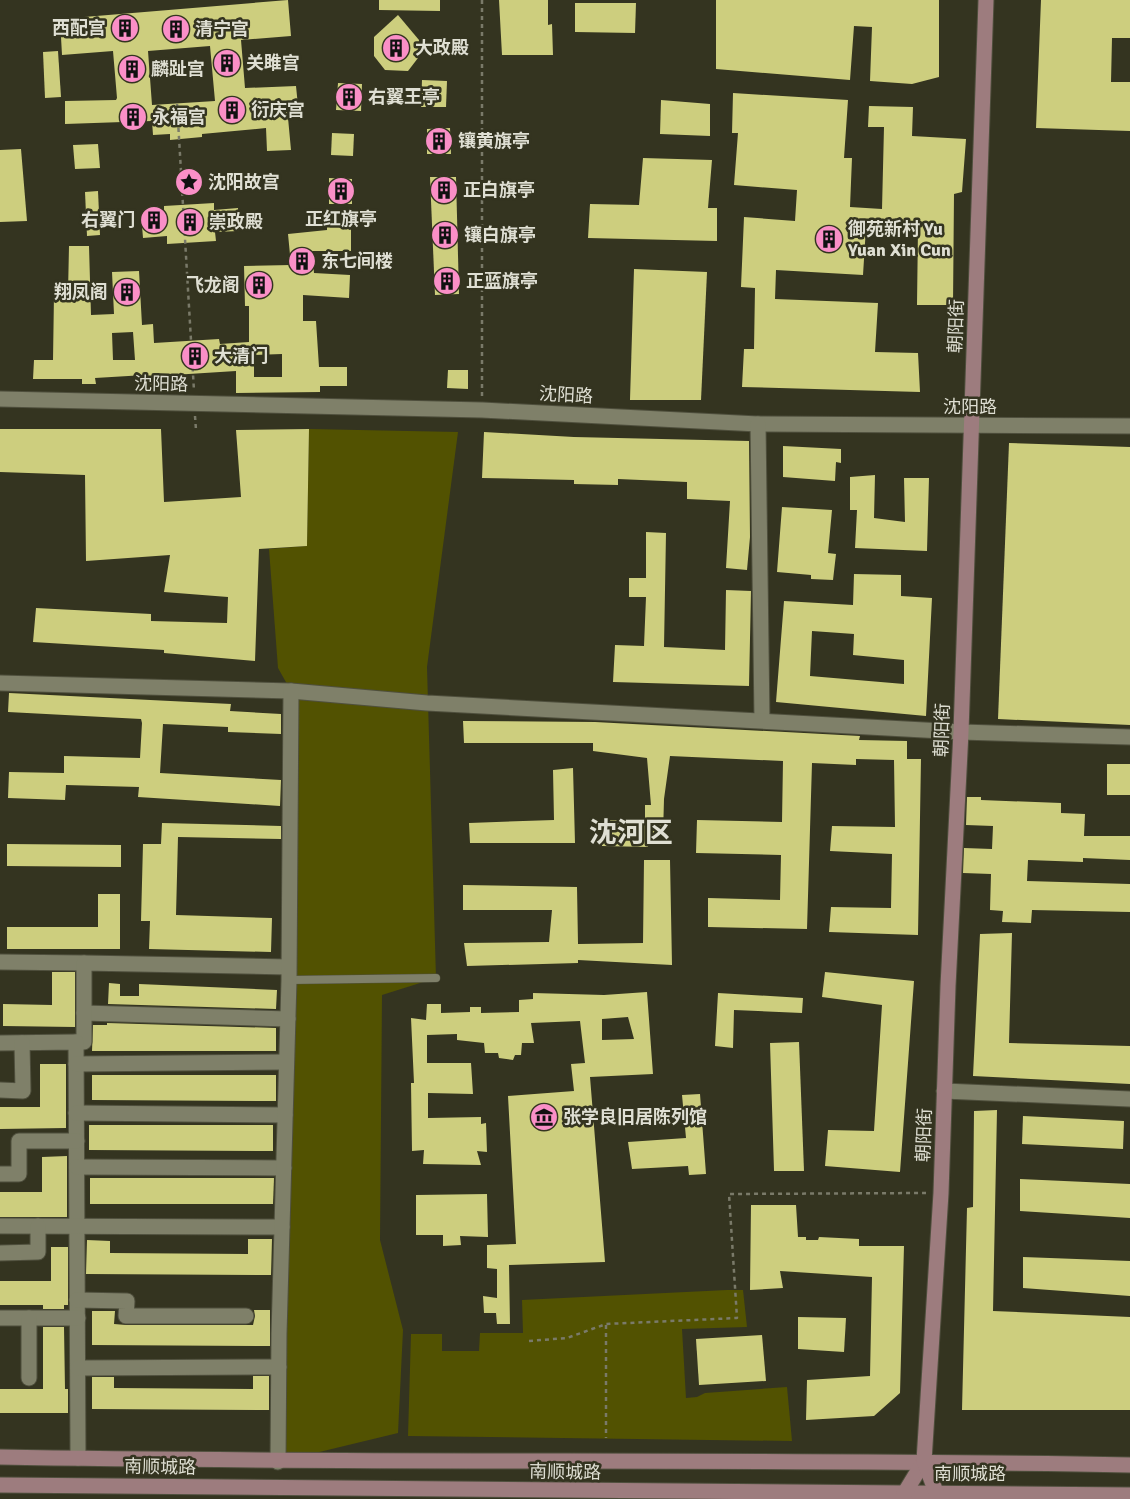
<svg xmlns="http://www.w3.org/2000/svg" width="1130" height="1499" font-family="Signika,'Noto Sans SC',sans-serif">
<rect width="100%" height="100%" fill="#343420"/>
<g fill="#525201">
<polygon points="309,429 458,432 427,667 436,978 382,995 380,1240 403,1330 398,1433 278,1462 291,691 278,668 269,549 307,546"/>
<polygon points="727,1290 743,1290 747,1327 682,1329 686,1398 697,1397 705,1393 787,1387 792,1441 408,1436 411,1334 442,1334 442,1351 479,1351 480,1333 523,1333 522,1300"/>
</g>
<g fill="#cdce7e" fill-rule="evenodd">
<path d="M288 0 291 36 241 40 245 88 296 86 298 106 287 107 291 150 267 151 266 128 202 134V137L170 140V134L153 135 152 121 65 124V101L116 100 117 98 113 51 62 55 60 19ZM210 46 215 101 152 105 148 51Z"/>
<polygon points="379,0 440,0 440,11 379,10"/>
<polygon points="499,0 548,0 548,25 552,24 553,55 502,55"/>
<polygon points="716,0 939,0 939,77 912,84 870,81 872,27 854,26 850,80 716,69"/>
<polygon points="1041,0 1130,0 1130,38 1112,38 1111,82 1130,82 1130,131 1036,128"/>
<polygon points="575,3 636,3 635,33 575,32"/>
<polygon points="398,15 419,40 418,58 408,71 385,70 374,56 374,37"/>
<polygon points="58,51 61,97 45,98 43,52"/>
<polygon points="422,80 447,81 446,107 421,107"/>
<polygon points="338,83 362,84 361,111 336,110"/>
<polygon points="733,93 848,100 844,158 852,158 850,207 882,209 884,127 868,127 869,106 913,107 912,136 966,139 962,192 954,194 953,305 917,305 918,228 866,227 863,275 776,270 775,299 878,303 875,352 918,353 920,392 742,387 744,349 754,349 755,288 741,287 744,217 795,221 797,190 734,185 738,133 732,133"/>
<polygon points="661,100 710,104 710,136 660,134"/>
<polygon points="450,128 451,154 427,154 427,129"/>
<polygon points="332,133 354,134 353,156 331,155"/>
<polygon points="98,144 100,168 75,169 73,145"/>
<polygon points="21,149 27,221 0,222 0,150"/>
<polygon points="643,158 712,160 708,208 717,208 717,241 588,238 590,204 639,205"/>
<polygon points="430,177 456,177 459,294 435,295"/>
<polygon points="329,178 352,179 352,204 329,204"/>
<polygon points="98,191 100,235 87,236 85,192"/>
<polygon points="214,203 214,210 238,208 239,231 215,232 216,241 167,244 167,236 143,238 141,214 164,212 164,206"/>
<path d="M327 227H351V251H312L314 273 350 275 349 298 303 295V321H316L319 367H347V386H320V392L236 393V371L157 376 158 389 146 390 145 375 95 378 96 384H82V379H33L34 360H53L54 294 68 293 69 246H89L91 315 114 314 112 272 139 271 142 325 153 324 154 343 219 339 220 344 249 342V306H245L244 266 291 265 288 234 327 230ZM133 332 135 360H113L112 333ZM282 354V377H254V355Z"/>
<polygon points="634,269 707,272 701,400 630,400"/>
<polygon points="448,370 468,370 468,389 447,388"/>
<polygon points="0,429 161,429 164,502 241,497 236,430 309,429 307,546 259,549 255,661 164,653 164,650 33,642 36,608 151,614 151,621 227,623 228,597 164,592 170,555 86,561 85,475 0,472"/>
<polygon points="484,432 574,437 749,441 750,537 747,570 726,568 730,501 687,499 687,482 618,479 618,485 574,484 574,480 482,478"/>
<polygon points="1009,443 1130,447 1130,725 998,719"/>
<polygon points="783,446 841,449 841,463 836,462 835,481 783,477"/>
<polygon points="875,475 874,518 905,522 904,478 929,478 927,551 855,548 857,510 850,510 850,477"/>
<polygon points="782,507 832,510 828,553 836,554 833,580 811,579 811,575 777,572"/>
<polygon points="646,532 666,533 664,647 725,650 726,590 751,591 749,686 613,682 615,645 644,646 646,597 629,597 629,578 646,578"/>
<path d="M854 574 901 575V596L932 598 926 716 776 702 784 601 853 605ZM812 631 854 634 853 655 904 660V684L810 676Z"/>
<polygon points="9,693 231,704 230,711 281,714 281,734 228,732 228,727 163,724 160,773 281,780 280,806 138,797 139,787 66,785 65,800 8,798 9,772 64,773 64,756 140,758 142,723 141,719 8,712"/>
<polygon points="463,721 595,722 860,736 859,740 907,741 907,759 921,759 918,935 829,932 831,907 891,908 892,854 830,851 832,826 895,827 894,760 856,759 856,765 812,763 807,929 708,927 708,898 780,900 781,855 696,853 697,820 782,822 783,761 670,756 664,799 663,835 649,835 648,847 602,846 603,820 645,820 645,805 651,805 647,758 593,751 593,743 464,743"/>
<rect x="1107" y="764" width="23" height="31"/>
<polygon points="573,768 575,843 470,843 469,823 554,820 553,770"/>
<polygon points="967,797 981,797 981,800 1061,803 1061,813 1085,814 1084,836 1130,836 1130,860 1083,858 1083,862 1028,860 1027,881 1130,884 1130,912 1032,910 1031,923 1002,922 1003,911 990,910 991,874 963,873 964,848 992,849 993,826 966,825"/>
<polygon points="162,823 281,826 281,839 178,837 176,915 272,918 271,952 149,949 150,921 141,921 143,844 161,844"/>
<polygon points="7,844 121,845 121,867 7,866"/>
<polygon points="644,860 670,860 672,965 578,960 578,963 467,966 464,943 549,942 552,910 463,910 463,885 577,887 578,944 643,943"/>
<polygon points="98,894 120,894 120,949 7,949 7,927 98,927"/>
<polygon points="1012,933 1009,1043 1130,1046 1130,1084 973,1076 980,934"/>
<polygon points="52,972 75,972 75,1027 3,1026 3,1004 52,1005"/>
<polygon points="825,972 914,981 900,1172 825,1166 828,1130 874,1131 882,1005 822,997"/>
<polygon points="109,983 120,984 120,996 139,996 139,984 277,990 276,1009 108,1004"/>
<path d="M647 992 653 1074 590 1077 605 1262 509 1265 510 1324H497L496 1313H484L483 1296 497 1298V1269L487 1268V1245L516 1244 508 1096 574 1091 571 1064 585 1063 580 1021 531 1023 534 1043H522L521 1055H515L513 1060 499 1058 498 1053H485L484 1043 457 1040V1034L427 1035V1063H471L473 1094 428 1093V1118L481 1117V1124L486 1123 487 1152 477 1151 481 1165 423 1164 424 1150 412 1151 411 1083H414L411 1018 426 1020 427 1004H441V1013L470 1012V1007H481V1013L519 1012V1000L533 999V993L604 995ZM628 1017 634 1039 602 1040V1019Z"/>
<polygon points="718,993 803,998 802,1013 734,1010 733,1048 715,1046"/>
<polygon points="107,1023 276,1028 276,1051 92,1051 93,1025 107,1025"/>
<polygon points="799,1042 804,1171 774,1171 770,1043"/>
<polygon points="40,1064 66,1064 66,1128 0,1129 0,1107 40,1107"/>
<polygon points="92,1075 276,1075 276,1101 92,1100"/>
<polygon points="700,1094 706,1174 689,1175 688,1166 632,1169 628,1142 686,1138 682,1095"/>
<polygon points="997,1110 993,1311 1130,1317 1130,1410 962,1410 967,1208 973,1207 974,1111"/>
<polygon points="1023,1116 1124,1121 1123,1149 1022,1144"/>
<polygon points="89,1125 273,1125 273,1151 89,1150"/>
<polygon points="67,1156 67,1217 0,1217 0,1192 42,1192 42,1157"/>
<polygon points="90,1178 274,1178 273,1204 90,1204"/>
<polygon points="1020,1179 1130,1184 1130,1218 1020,1211"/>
<polygon points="487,1194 488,1237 460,1236 461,1245 443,1246 443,1235 416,1235 416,1195"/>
<polygon points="751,1205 796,1205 798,1237 806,1237 806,1240 818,1240 819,1237 859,1239 859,1246 904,1246 900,1393 874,1416 806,1420 807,1380 870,1376 872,1277 780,1271 783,1288 750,1290"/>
<polygon points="248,1239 272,1239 271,1275 86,1274 87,1240 110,1241 110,1253 248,1254"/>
<polygon points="51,1247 68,1247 68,1305 64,1305 64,1309 43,1309 43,1305 0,1305 0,1281 51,1281"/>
<polygon points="1023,1257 1130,1261 1130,1296 1023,1288"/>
<polygon points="254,1310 270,1310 270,1346 92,1345 92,1311 115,1311 114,1324 126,1325 253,1325 255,1316"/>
<polygon points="798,1317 846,1318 844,1352 798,1349"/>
<polygon points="43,1327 64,1327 65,1389 68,1389 68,1413 0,1413 0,1389 43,1389"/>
<polygon points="762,1335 766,1381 699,1385 696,1339"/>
<polygon points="253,1376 269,1376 269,1410 92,1409 92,1377 114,1377 114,1388 253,1389"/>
</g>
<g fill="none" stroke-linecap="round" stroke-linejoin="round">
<g stroke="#4f4f3d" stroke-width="9">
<polyline id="lane" points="289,980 436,978"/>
</g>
<g stroke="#4f4f3d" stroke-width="17">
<g id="street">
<polyline points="0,399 482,410 758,424 1130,426"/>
<polyline points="758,424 762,720"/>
<polyline points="0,683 291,691 427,703 961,732 1130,737"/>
<polyline points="0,962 84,963"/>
<polyline points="84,1013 288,1019"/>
<polyline points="76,1042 84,1042 84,963 288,967"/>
<polyline points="0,1043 76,1042 78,1458"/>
<polyline points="76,1064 286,1062"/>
<polyline points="0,1090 23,1091 22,1043"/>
<polyline points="944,1091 1130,1099"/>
<polyline points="76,1113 285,1115"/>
<polyline points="77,1167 284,1168"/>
<polyline points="0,1174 19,1174 19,1141 77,1141"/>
<polyline points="0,1226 282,1227"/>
<polyline points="0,1253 38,1252 38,1226"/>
<polyline points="77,1300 127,1301 126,1316 246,1316"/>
<polyline points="0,1318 78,1318"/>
<polyline points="29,1318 29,1378"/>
<polyline points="78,1368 279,1367"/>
<polyline points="278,1462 279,1334 289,980 291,691"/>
</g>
</g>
<g stroke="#4f4f3d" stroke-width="17">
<g id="secondary">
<path d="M0 1457C377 1464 753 1458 1130 1465"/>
<polyline points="0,1485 1130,1495"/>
<polyline points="904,1499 904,1494 924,1461"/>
<polyline points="936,1499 936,1492 924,1461 941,1193 948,986 961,732 986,0"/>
</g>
</g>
<g stroke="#7a7a69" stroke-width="2.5" stroke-dasharray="4 4" stroke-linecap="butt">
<polyline points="177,104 194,391"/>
<polyline points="482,396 482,0"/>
<polyline points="195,416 196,430"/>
<polyline points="606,1325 606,1438"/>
<polyline points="529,1341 567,1338 606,1324 737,1318 729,1194 926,1193"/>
</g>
<use href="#lane" stroke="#7f8069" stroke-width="8"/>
<use href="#street" stroke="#7f8069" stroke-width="15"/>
<use href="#secondary" stroke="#9d7c7e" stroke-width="15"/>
</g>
<defs>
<g id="building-disc" transform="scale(1.4375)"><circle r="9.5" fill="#fa8fc7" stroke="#343420"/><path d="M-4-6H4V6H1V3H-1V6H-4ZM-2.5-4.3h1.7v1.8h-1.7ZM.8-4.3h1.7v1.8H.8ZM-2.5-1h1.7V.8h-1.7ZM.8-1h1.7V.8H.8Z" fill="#111"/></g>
<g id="sight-disc" transform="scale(1.4375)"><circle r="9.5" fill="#fa8fc7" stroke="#343420"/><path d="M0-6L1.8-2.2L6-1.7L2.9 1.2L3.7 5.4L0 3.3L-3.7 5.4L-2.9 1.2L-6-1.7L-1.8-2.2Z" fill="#111"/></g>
<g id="museum-disc" transform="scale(1.4375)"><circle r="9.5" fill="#fa8fc7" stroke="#343420"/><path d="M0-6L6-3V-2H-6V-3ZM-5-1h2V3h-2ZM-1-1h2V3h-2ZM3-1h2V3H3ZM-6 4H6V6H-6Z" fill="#111"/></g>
</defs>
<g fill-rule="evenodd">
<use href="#building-disc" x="125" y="28"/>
<use href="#building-disc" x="176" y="29"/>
<use href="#building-disc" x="396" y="48"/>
<use href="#building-disc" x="227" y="63"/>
<use href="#building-disc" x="132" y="69"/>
<use href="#building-disc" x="349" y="97"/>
<use href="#building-disc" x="232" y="110"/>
<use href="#building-disc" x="133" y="117"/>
<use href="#building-disc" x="439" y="141"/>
<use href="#sight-disc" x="189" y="182"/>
<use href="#building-disc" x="444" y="190"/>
<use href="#building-disc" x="341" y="191"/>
<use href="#building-disc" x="154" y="220"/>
<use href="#building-disc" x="190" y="222"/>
<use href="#building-disc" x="445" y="235"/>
<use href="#building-disc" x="829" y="239"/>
<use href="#building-disc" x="302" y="261"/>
<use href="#building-disc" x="447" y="281"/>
<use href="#building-disc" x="259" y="285"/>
<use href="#building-disc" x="127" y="292"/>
<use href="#building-disc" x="195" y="356"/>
<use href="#museum-disc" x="544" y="1117"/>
</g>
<g text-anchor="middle" stroke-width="5" stroke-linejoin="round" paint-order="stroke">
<g font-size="18" font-weight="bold" fill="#dfdfd3" stroke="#343420" text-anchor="start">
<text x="106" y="34" text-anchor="end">西配宫</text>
<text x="195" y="35">清宁宫</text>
<text x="415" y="54">大政殿</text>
<text x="246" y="69">关雎宫</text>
<text x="151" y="75">麟趾宫</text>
<text x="368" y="103">右翼王亭</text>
<text x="251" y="116">衍庆宫</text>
<text x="152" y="123">永福宫</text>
<text x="458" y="147">镶黄旗亭</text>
<text x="208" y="188">沈阳故宫</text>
<text x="463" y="196">正白旗亭</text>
<text x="341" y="225" text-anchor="middle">正红旗亭</text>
<text x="135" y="226" text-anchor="end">右翼门</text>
<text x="209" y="228">崇政殿</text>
<text x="848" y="235">御苑新村 Yu<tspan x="848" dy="21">Yuan Xin Cun</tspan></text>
<text x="464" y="241">镶白旗亭</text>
<text x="321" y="267">东七间楼</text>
<text x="466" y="287">正蓝旗亭</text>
<text x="240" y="291" text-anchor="end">飞龙阁</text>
<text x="108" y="298" text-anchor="end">翔凤阁</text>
<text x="214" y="362">大清门</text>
<text x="563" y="1123">张学良旧居陈列馆</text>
</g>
<g font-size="18" fill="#dfdfd3" stroke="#343420">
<text transform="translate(956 326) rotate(-88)" y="6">朝阳街</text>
<text transform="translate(161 384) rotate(1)" y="6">沈阳路</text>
<text transform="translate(566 395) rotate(3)" y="6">沈阳路</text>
<text x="970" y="413">沈阳路</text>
<text transform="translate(942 730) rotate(-88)" y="6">朝阳街</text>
<text transform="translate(924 1135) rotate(-88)" y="6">朝阳街</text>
<text transform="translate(160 1467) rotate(1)" y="6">南顺城路</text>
<text transform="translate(565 1472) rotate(1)" y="6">南顺城路</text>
<text x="970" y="1480">南顺城路</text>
</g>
<g font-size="28" font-weight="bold" fill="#dfdfd3" stroke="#343420">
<text x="631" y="842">沈河区</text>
</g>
</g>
</svg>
